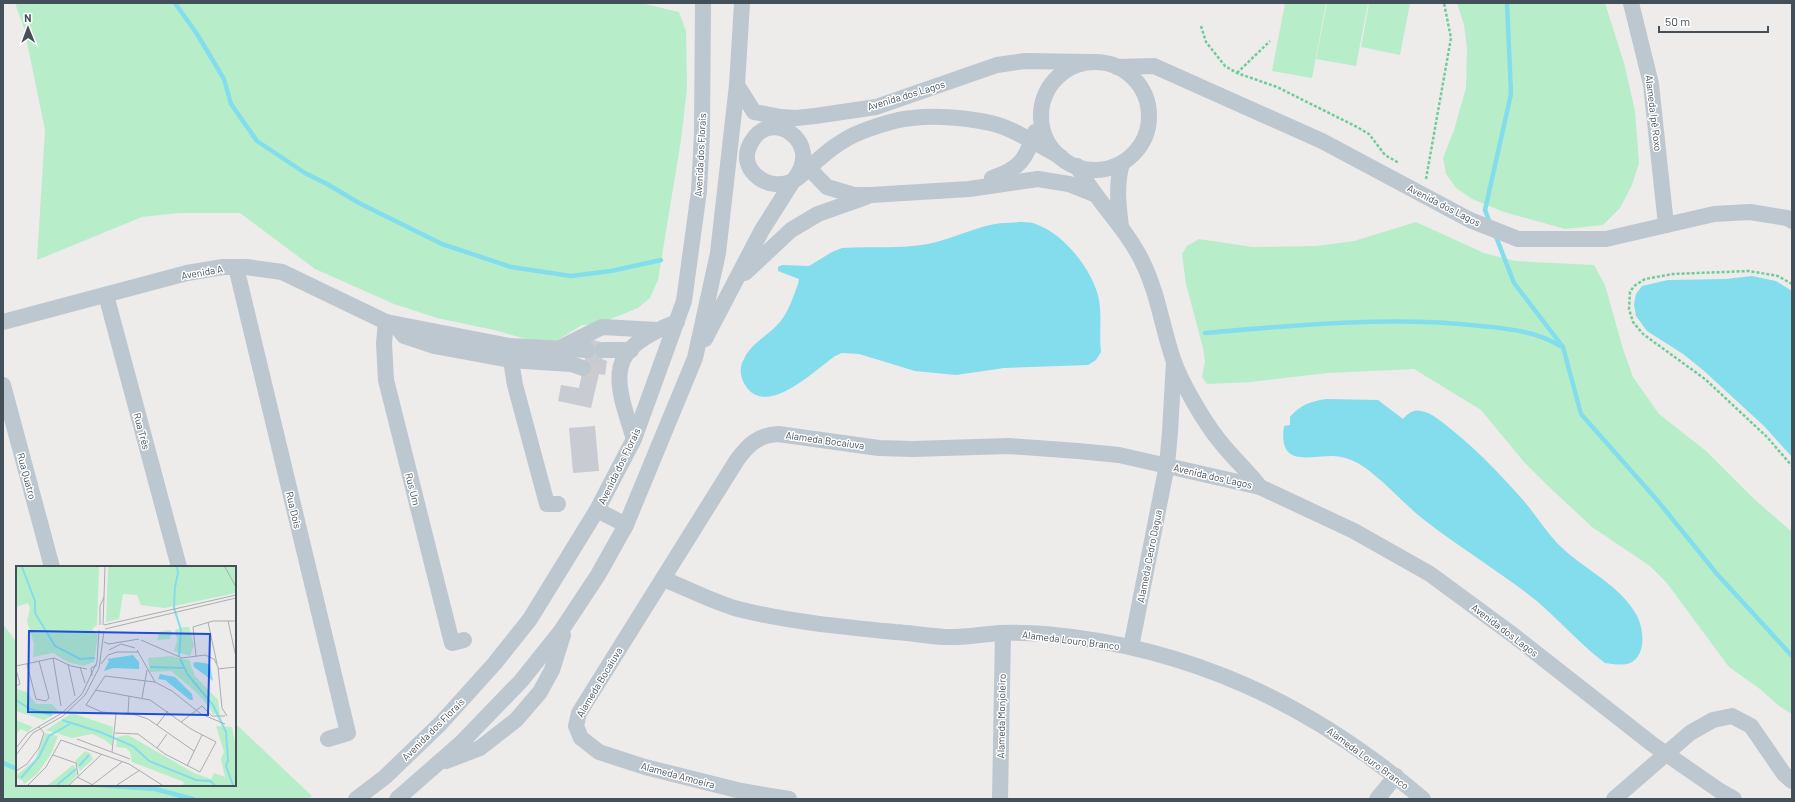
<svg xmlns="http://www.w3.org/2000/svg" width="1795" height="802" font-family="Barlow,sans-serif">
<rect width="100%" height="100%" fill="#eeebeb"/>
<g fill="#b7eec9">
<polygon points="15,3 641,3 679,12 686,31 687,88 681,140 658,280 650,298 638,308 598,324 582,325 556,341 540,343 494,330 437,318 394,304 315,269 240,213 179,213 142,217 37,260 45,130 24,28"/>
<polygon points="1285,3 1326,3 1312,78 1272,71"/>
<polygon points="1327,3 1368,3 1356,66 1316,59"/>
<polygon points="1369,3 1410,3 1400,55 1361,47"/>
<polygon points="1457,3 1605,3 1624,63 1635,111 1639,163 1632,185 1620,208 1603,225 1565,229 1504,212 1472,199 1456,188 1446,174 1443,158 1454,130 1466,88 1467,48 1464,25"/>
<polygon points="1416,222 1484,253 1515,261 1594,265 1605,285 1623,349 1633,377 1659,414 1706,451 1753,498 1792,532 1792,714 1779,706 1760,689 1729,667 1666,582 1650,566 1592,527 1548,486 1524,462 1481,410 1414,369 1328,373 1251,382 1207,384 1202,377 1205,361 1203,348 1186,284 1182,254 1187,246 1199,239 1252,247 1316,246 1354,241"/>
<polygon points="3,624 17,643 17,785 235,785 235,725 237,725 312,796 308,799 3,799"/>
</g>
<g fill="#83ddec">
<path d="M1002 223C1013 223 1028 220 1038 225 1065 235 1094 272 1099 300 1102 317 1099 335 1101 352L1096 360 1088 365 1004 368 956 375 915 371 859 354 842 353 835 356C815 370 766 419 745 385 740 377 739 367 744 359 751 343 769 335 780 322 789 311 793 297 798 284L799 279 778 271V267L782 265 809 266 832 252 842 248C871 246 900 249 928 244 953 239 976 226 1002 223Z"/>
<polygon points="1752,276 1776,281 1792,291 1792,457 1764,426 1703,370 1683,354 1647,331 1636,316 1634,304 1636,294 1642,286 1668,280 1726,279"/>
<path d="M1327 399 1378 400 1403 419C1408 413 1414 409 1421 411 1433 413 1443 423 1452 430 1478 451 1501 475 1523 500 1535 514 1545 530 1557 543 1581 568 1618 583 1636 614 1644 628 1647 655 1630 663 1622 666 1613 664 1605 663 1581 645 1561 622 1538 602 1502 573 1463 550 1427 522 1408 508 1392 489 1373 474 1364 466 1353 459 1341 457 1318 451 1277 474 1284 426L1290 425V417C1300 405 1311 401 1327 399Z"/>
</g>
<g fill="none" stroke-linecap="round" stroke-linejoin="round">
<g stroke="#83ddec" stroke-width="4.5">
<polyline points="175,3 197,34 224,79 231,104 257,141 305,173 327,184 359,203 442,244 511,267 571,276 611,271 661,260"/>
<polyline points="1490,223 1485,210 1511,94 1507,3"/>
<polyline points="1495,234 1514,283 1563,347 1581,414 1657,500 1717,574 1792,656"/>
<path d="M1205 333C1297 325 1389 316 1481 326 1509 329 1536 331 1560 346"/>
<polyline points="3,763 17,769"/>
<polyline points="97,785 155,789 193,799"/>
</g>
</g>
<g fill="#c8cbd1">
<polygon points="589,339 605,343 602,359 607,361 605,375 599,374 591,408 558,401 561,385 579,388"/>
<polygon points="595,426 599,471 573,473 569,428"/>
</g>
<g fill="none" stroke-linecap="round" stroke-linejoin="round">
<polyline stroke="#ccccce" stroke-width="16" stroke-dasharray="16 8" stroke-linecap="butt" points="583,368 605,375"/>
<g stroke="#6fcc99" stroke-width="2.5" stroke-dasharray="3 2" stroke-linecap="butt">
<polyline points="1201,26 1206,42 1225,66 1237,73 1277,87 1357,127 1369,134 1385,155 1399,163"/>
<polyline points="1237,73 1270,41"/>
<polyline points="1426,179 1451,38 1444,3"/>
<polyline points="1792,284 1778,276 1749,271 1673,274 1645,279 1634,286 1630,292 1629,309 1633,322 1643,334 1705,379 1767,437 1792,466"/>
</g>
<g stroke="#bcc7cf" stroke-width="16">
<polyline points="1631,3 1651,84 1666,225"/>
<circle cx="1095" cy="116" r="54"/>
<polyline points="1117,67 1154,66 1322,141 1470,220 1518,239 1606,239 1714,214 1750,212 1787,218 1792,221"/>
<polyline points="737,85 754,112 781,117 796,118 815,116 876,107 997,65 1025,61 1089,62"/>
<polyline points="803,162 827,187 854,195 871,195 969,189 1038,179 1069,184 1094,194"/>
<path d="M1077 166C1095 200 1125 226 1142 261 1158 293 1162 327 1173 359 1181 382 1203 420 1218 439 1231 456 1247 470 1260 487L1354 531 1430 574 1513 635 1652 744 1720 791 1734 799"/>
<path d="M795 178C823 143 772 107 752 141 735 167 765 192 791 182 801 178 810 166 819 159 828 151 837 144 848 138 862 130 896 119 912 118 940 115 987 118 1013 131 1029 139 1045 148 1061 157"/>
<path d="M992 178C1020 169 1026 159 1035 132"/>
<path d="M1121 226C1118 204 1116 184 1122 163"/>
<polyline points="236,267 348,733 328,739"/>
<polyline points="745,273 791,230 818,214 866,197"/>
<polyline points="106,295 179,567"/>
<polyline points="3,322 187,273 223,267 246,267 282,272 386,322 509,346 587,350"/>
<polyline points="386,322 384,343 386,380 452,643 464,640"/>
<polyline points="395,324 404,336 434,346 510,360 571,364 583,368"/>
<polyline points="705,339 762,230 793,181"/>
<polyline points="560,348 602,327 657,330"/>
<polyline points="509,349 515,385 547,504 558,504"/>
<polyline points="603,350 631,350"/>
<polyline points="3,385 52,567"/>
<path d="M634 439C613 375 605 350 677 322"/>
<polyline points="597,510 626,525"/>
<path d="M663 579C687 588 713 602 738 609 790 622 843 627 895 632 911 633 928 636 944 637 963 638 982 634 1001 633 1015 632 1031 633 1045 634 1192 647 1312 705 1423 799"/>
<polyline points="1131,647 1167,465 1170,432 1174,362"/>
<polyline points="446,761 480,748 516,720 540,692 552,670 563,635"/>
<polyline points="356,799 385,777 441,723 495,663 530,619 597,510 634,439 684,301 699,191 702,133 703,3"/>
<polyline points="397,799 461,743 521,681 561,631 598,575 626,525 695,358 718,253 737,85 742,3"/>
<path d="M789 799 741 791 645 767 599 752 581 738 576 726 579 713 737 460C748 445 758 435 778 434L879 448 913 449 1009 446 1078 451 1119 455 1260 487"/>
<polyline points="1000,799 1003,633"/>
<polyline points="1377,799 1396,776"/>
<polyline points="1614,799 1690,733 1713,720 1732,716 1751,726 1784,774 1792,781"/>
</g>
</g>
<g text-anchor="middle" stroke-width="3" stroke-linejoin="round" paint-order="stroke">
<g font-size="10" fill="#445059" stroke="#fff">
<text transform="translate(906 95) rotate(-17)" y="4">Avenida dos Lagos</text>
<text transform="translate(1654 113) rotate(83)" y="4">Alameda Ipê Roxo</text>
<text transform="translate(700 155) rotate(-87)" y="4">Avenida dos Florais</text>
<text transform="translate(1444 205) rotate(27)" y="4">Avenida dos Lagos</text>
<text transform="translate(202 272) rotate(-10)" y="4">Avenida A</text>
<text transform="translate(142 431) rotate(75)" y="4">Rua Três</text>
<text transform="translate(825 440) rotate(8)" y="4">Alameda Bocaiuva</text>
<text transform="translate(619 466) rotate(-64)" y="4">Avenida dos Florais</text>
<text transform="translate(27 476) rotate(75)" y="4">Rua Quatro</text>
<text transform="translate(1213 476) rotate(13)" y="4">Avenida dos Lagos</text>
<text transform="translate(413 489) rotate(76)" y="4">Rus Um</text>
<text transform="translate(294 510) rotate(77)" y="4">Rua Dois</text>
<text transform="translate(1149 556) rotate(-79)" y="4">Alameda Cedro Dagua</text>
<text transform="translate(1505 630) rotate(37)" y="4">Avenida dos Lagos</text>
<text transform="translate(1071 640) rotate(7)" y="4">Alameda Louro Branco</text>
<text transform="translate(599 682) rotate(-59)" y="4">Alameda Bocaiuva</text>
<text transform="translate(1001 716) rotate(-89)" y="4">Alameda Monjoleiro</text>
<text transform="translate(433 729) rotate(-45)" y="4">Avenida dos Florais</text>
<text transform="translate(1368 758) rotate(36)" y="4">Alameda Louro Branco</text>
<text transform="translate(678 775) rotate(15)" y="4">Alameda Amoeira</text>
</g>
</g>
<g transform="translate(16 566)">
<rect width="220" height="220" fill="#eeebeb"/>
<path d="M0 1H83L81 59 76 63 82 69 78 96 67 100 52 96 37 87 17 91 18 78 11 55 14 42 12 37 0 41ZM92 1H220V27L149 42 125 39 121 29 107 28 103 53 90 56ZM168 61H173L178 79 174 90 158 85 161 74 159 64ZM152 64 156 65 154 73 141 74 143 66ZM155 90 173 94 179 110 202 134 204 148H196L194 142 180 126 155 105 134 106 132 92ZM0 123 11 126 20 138H36L43 146 28 154 0 145ZM56 147 97 161 96 180 89 174 76 168 56 172 30 164ZM0 154 7 157 17 161 11 166 5 163 0 168ZM200 160 216 161 220 181V219H167L168 216 116 196 114 186 110 182 100 181 101 171 112 169 178 207 195 213 198 207 209 211 205 193 208 186ZM29 167 42 170 35 188 21 208 8 218 7 215 1 212V209L19 194ZM69 185 74 187 77 193 64 205 59 195ZM57 199 60 202 61 209 52 219H32Z" fill="#b7eec9"/>
<path d="M117 89 123 96V103L97 102 88 105 93 95 91 93ZM181 96 194 98 197 115 178 101 177 97ZM144 108 159 111 176 128 177 134H174L149 114 142 113Z" fill="#83ddec"/>
<path fill="none" stroke="#83ddec" stroke-width="2" d="M6 1 19 35V47L39 80 64 93 79 92M161 1 162 7 159 21 158 42 165 64 163 90M164 93 172 109 197 139 210 166 212 194 210 200 217 219M134 101 169 102M0 134 14 143 36 149M46 154 84 166 117 180 133 195 180 214 194 215 199 219M63 200 73 189M5 212 23 191 33 170 54 158M41 219 60 203"/>
<path fill="none" stroke="#aaadb1" stroke-width="1" d="M209 1 220 21M212 55 220 91M192 56 201 98M84 59V40L88 31M87 59 89 1M88 59 220 29M89 63 220 32M125 74 166 92 189 89 198 93 202 101 206 142 211 150M88 76 93 78 123 73M93 84 105 78 119 82M121 84 139 116 156 125 185 148 209 158M180 90 177 61 197 55H220M37 92 45 140M11 98 20 133 30 135 33 132 23 95M52 98 59 130M85 98 92 89 101 86H123M0 100 38 92 55 100 71 103M64 101 69 117M0 103 4 118 0 120M202 103 220 101M76 110 75 102 81 99M139 116 89 110 70 139 86 146 120 149 132 153 178 185M79 124 134 134 175 163 200 176 184 206 149 188 122 168 99 167M126 132 131 104M112 148 113 130M165 156 186 140 196 150H209M141 159 152 145M61 173 114 193M0 182 12 167 46 147 66 128 81 96 83 64M141 182 151 168M96 186 100 148M0 189 17 167 47 150 69 129 83 102 88 65M37 189 60 197 62 209M171 200 186 169M0 205 11 198 23 182 28 167 23 161M61 211 77 219M12 219 30 201 45 174 113 198 146 219M53 219 86 188M76 219 106 196M101 219 124 204"/>
<path fill="#1d4ed8" fill-opacity="0.15" stroke="#1d4ed8" stroke-width="2" d="M13 65 194 68 192 149 12 146Z"/>
<rect width="220" height="220" fill="none" stroke="#445059" stroke-width="2"/>
</g>
<rect width="1795" height="802" fill="none" stroke="#445059" stroke-width="8"/>
<g transform="translate(28 28) rotate(359)" stroke="#ffffff" stroke-width="3" paint-order="stroke">
<path d="M0-3L7 15L0 10L-7 15Z" fill="#445059"/>
<text y="-6" font-size="11" font-weight="bold" text-anchor="middle" fill="#445059">N</text>
</g>
<path d="M1659 26v6h109v-6" fill="none" stroke="#445059" stroke-width="2"/>
<text x="1665" y="26" font-size="12" fill="#445059" stroke="#ffffff" stroke-width="3" paint-order="stroke">50 m</text>
</svg>
